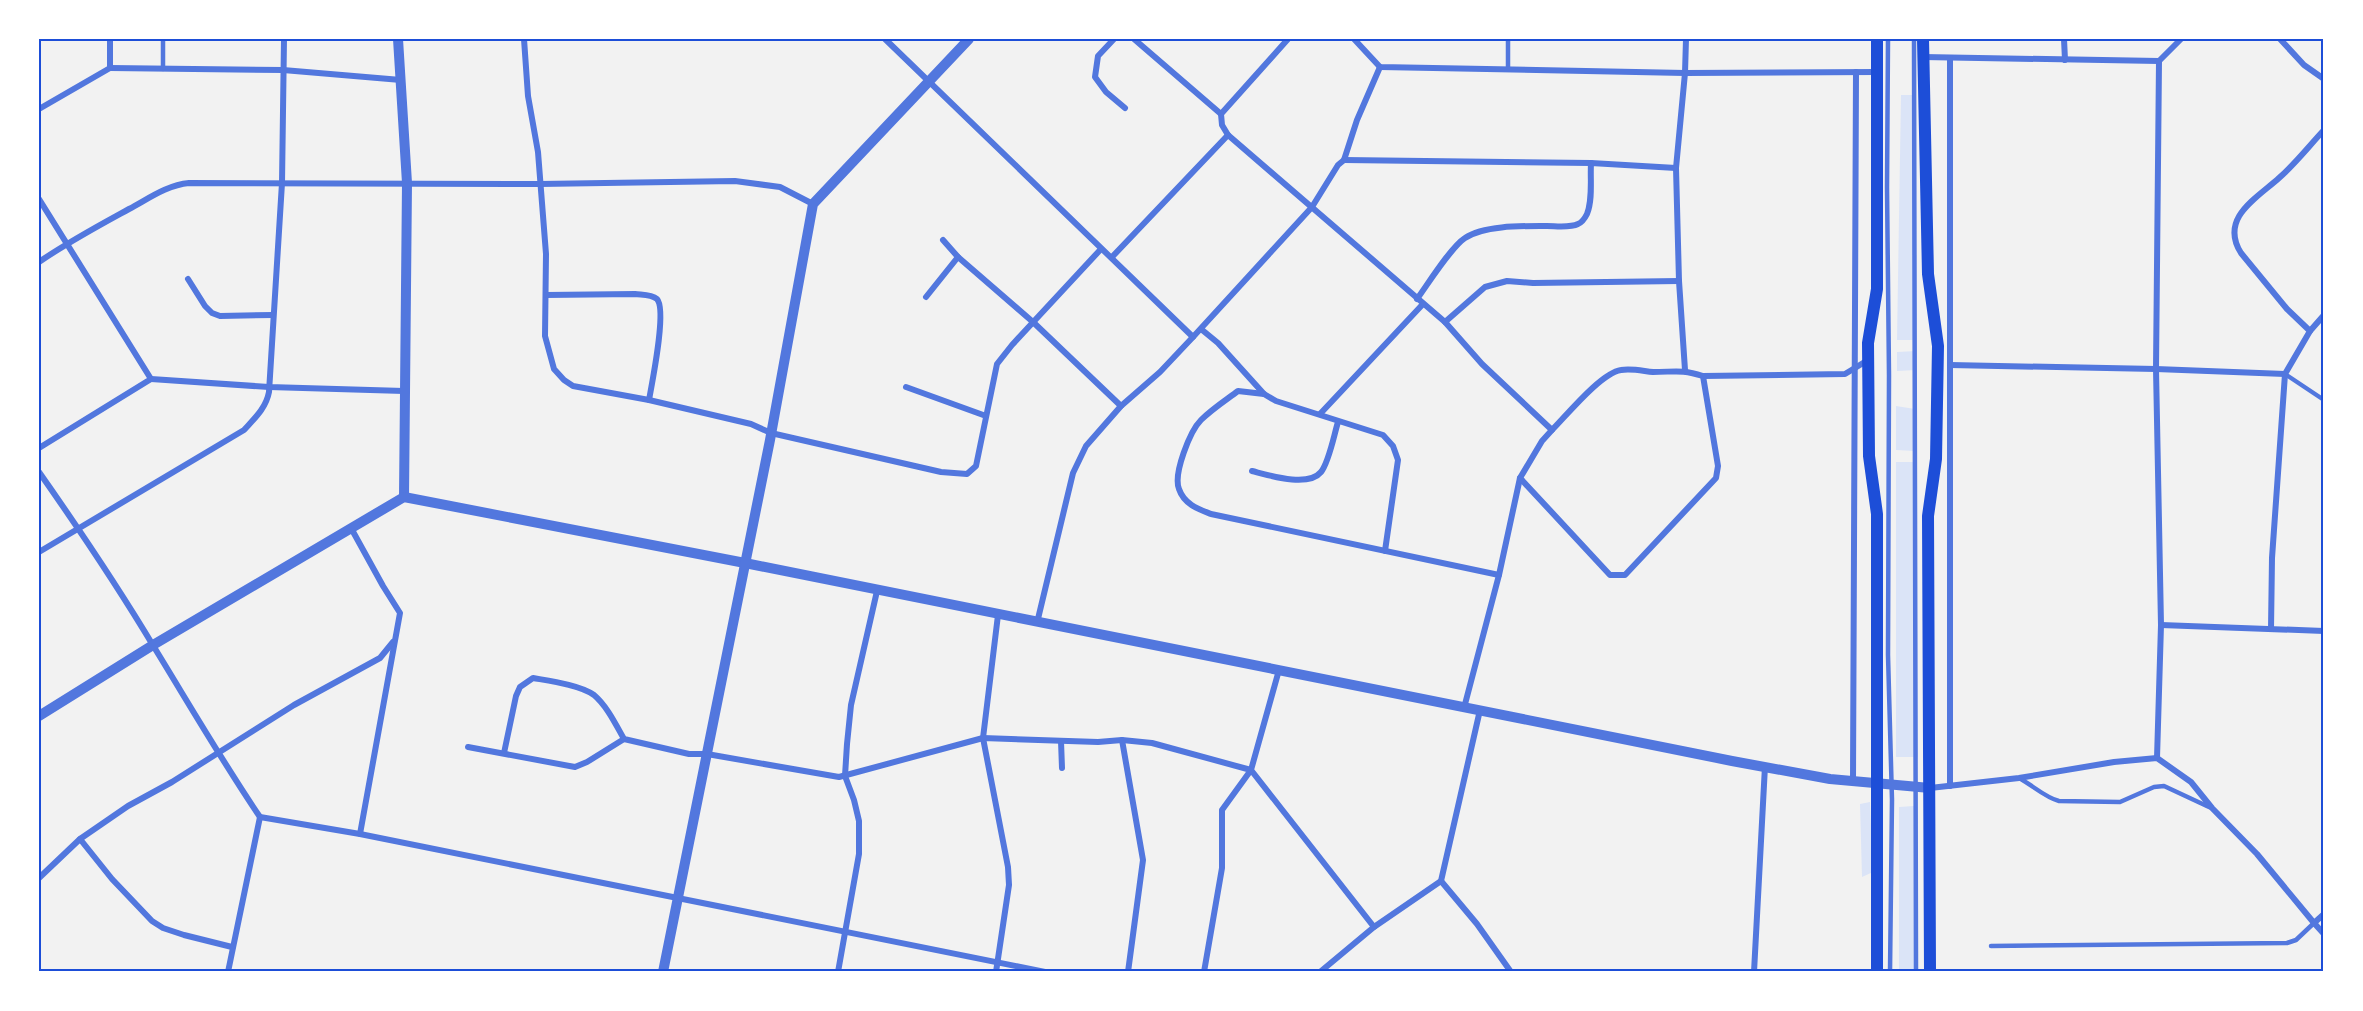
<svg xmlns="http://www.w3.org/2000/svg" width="2363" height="1011" font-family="'Golos Text',sans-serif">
<rect width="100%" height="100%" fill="#f2f2f2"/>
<g fill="#dbe4f7">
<polygon points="1901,95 1915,95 1916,340 1897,340"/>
<polygon points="1916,351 1916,370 1897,371 1897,352"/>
<polygon points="1896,406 1915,409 1915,451 1896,450"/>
<polygon points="1896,462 1916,462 1918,757 1896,757"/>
<polygon points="1870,802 1873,872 1862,877 1860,804"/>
<polygon points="1914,806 1916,972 1899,972 1899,807"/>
</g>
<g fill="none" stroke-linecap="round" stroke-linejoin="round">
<g stroke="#5277de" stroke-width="4.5">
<polyline points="163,39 163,69"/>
<polyline points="1888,39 1887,187 1889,375 1888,655 1892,800 1890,972"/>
<polyline points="1914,39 1916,972"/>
<polyline points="1508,69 1508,39"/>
<polyline points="2285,374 2324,400"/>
<path d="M2019 778C2032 785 2046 798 2059 801L2120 802 2154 787 2164 786 2209 807"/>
<polyline points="1991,946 2287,943 2296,940 2314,923"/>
</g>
<g stroke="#5277de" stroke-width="6">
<polyline points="524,39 528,96 538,152 546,254 545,336 554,369 564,380 573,386 649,400 751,424 771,433 941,472 967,474 976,466 997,364 1012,345 1101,249"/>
<polyline points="885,39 1193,337"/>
<polyline points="1114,39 1098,56 1095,77 1106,92 1125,108"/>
<polyline points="1134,39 1221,114"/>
<polyline points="1288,39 1221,114 1222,125 1228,135 1445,322 1482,364 1552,430 1542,441 1520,478 1499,575 1464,708"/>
<polyline points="1354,39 1380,67 1685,73 1876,72"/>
<polyline points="2064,39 2065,60"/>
<polyline points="2280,39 2304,65 2324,79"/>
<polyline points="1923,57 2159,61"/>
<polyline points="1950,58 1950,786"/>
<polyline points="110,68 283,70 401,80"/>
<polyline points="39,109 110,68 110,39"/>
<polyline points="1344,160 1591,163"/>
<polyline points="39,199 151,379 39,448"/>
<polyline points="943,240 958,257 1033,322 1121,406"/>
<polyline points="1112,257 1228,135"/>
<path d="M39 262C68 242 98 226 129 209 148 199 167 185 189 183L540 184 735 181 780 187 813 204"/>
<polyline points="188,279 205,306 212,313 220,316 273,315"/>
<path d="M546 295 635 294C642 295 651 294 657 299 667 310 652 383 649 400"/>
<polyline points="926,297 958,257"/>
<path d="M1417 299C1428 284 1451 247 1465 238 1484 225 1524 226 1547 226 1556 226 1570 228 1578 224 1583 222 1585 218 1587 214 1593 199 1590 179 1591 163L1676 168"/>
<polyline points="1445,322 1485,287 1507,281 1533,283 1679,281"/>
<polyline points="1201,329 1218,343 1264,394 1276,401 1383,435 1393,446 1398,460 1385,551"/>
<polyline points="2310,331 2324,315"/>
<polyline points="1950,365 2156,369 2285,374"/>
<polyline points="1685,370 1679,281 1676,168 1685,73 1686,39"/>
<polyline points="151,379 269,387 404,391"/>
<polyline points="906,387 986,416"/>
<path d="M1264 394 1238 391C1226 400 1212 409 1201 420 1190 431 1173 474 1179 489 1184 504 1198 509 1211 514L1499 575"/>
<polyline points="1320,414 1423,304"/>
<path d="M1552 430C1567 415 1601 373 1621 370 1631 368 1643 371 1653 372 1675 372 1681 369 1703 376L1845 374 1868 360"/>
<path d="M1252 471C1268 475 1308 488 1321 472 1329 462 1334 435 1338 422"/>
<path d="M39 472C79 529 118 587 154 647 189 704 222 761 260 817L360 834 1045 972"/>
<polyline points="1520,478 1610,575 1625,575 1716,478 1718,466 1703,376"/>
<polyline points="351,528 383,586 400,613 360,834"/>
<path d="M39 552 244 430C255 418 266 408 269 392L282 183 284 39"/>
<polyline points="1037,623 1073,473 1086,446 1121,406 1160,372 1193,337 1312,207 1338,165 1344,160 1357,120 1380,67"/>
<polyline points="2161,625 2324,631"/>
<path d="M2271 629 2272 558 2285 374 2310 331 2287 309 2241 253C2219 218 2257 198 2279 178 2295 164 2309 146 2324 130"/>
<polyline points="1279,670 1251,770 1374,927"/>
<polyline points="1122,740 1143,860 1128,972"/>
<polyline points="1061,741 1062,768"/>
<polyline points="468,747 575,767 587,762 624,739"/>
<path d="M504 753 516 696 520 687 533 678C550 681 580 685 594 695 607 706 616 725 624 739L689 754H707L839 777 983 738 1098 742 1122 740 1152 743 1251 770 1222 810V868L1204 972"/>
<polyline points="2157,758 2161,625 2156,369 2159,61 2181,39"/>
<polyline points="1853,782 1856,72"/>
<polyline points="1930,788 2019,778 2114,762 2157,758 2191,782 2212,808 2257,854 2314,923 2324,914"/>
<polyline points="80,839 112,879 152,921 163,928 184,935 232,947"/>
<polyline points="39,878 80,839 128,806 172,782 294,705 380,658 393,642"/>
<polyline points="1441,881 1477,924 1511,972"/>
<polyline points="2314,923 2324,934"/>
<polyline points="228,972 260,817"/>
<polyline points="838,972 859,854 859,821 854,800 845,776 847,744 851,705 877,591"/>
<polyline points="996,972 1009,885 1008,867 983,738 998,615"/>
<polyline points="1320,972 1374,927 1441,881 1480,710"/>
<polyline points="1754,972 1765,766"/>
</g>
<g stroke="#5277de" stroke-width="10">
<polyline points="398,39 407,183 404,497"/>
<polyline points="39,716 153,645 404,497 745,563 1732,761 1830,779 1930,788"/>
<polyline points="663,972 770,440 813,204 969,39"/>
</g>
<g stroke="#1d4ed8" stroke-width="12">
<polyline points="1877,39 1877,289 1868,343 1869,456 1877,514 1877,972"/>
<polyline points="1923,39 1928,274 1938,346 1936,459 1928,516 1930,972"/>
</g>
</g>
<rect width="2363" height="1011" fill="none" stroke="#ffffff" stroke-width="81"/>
<rect x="40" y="40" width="2282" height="930" fill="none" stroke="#1d4ed8" stroke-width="2"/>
</svg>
